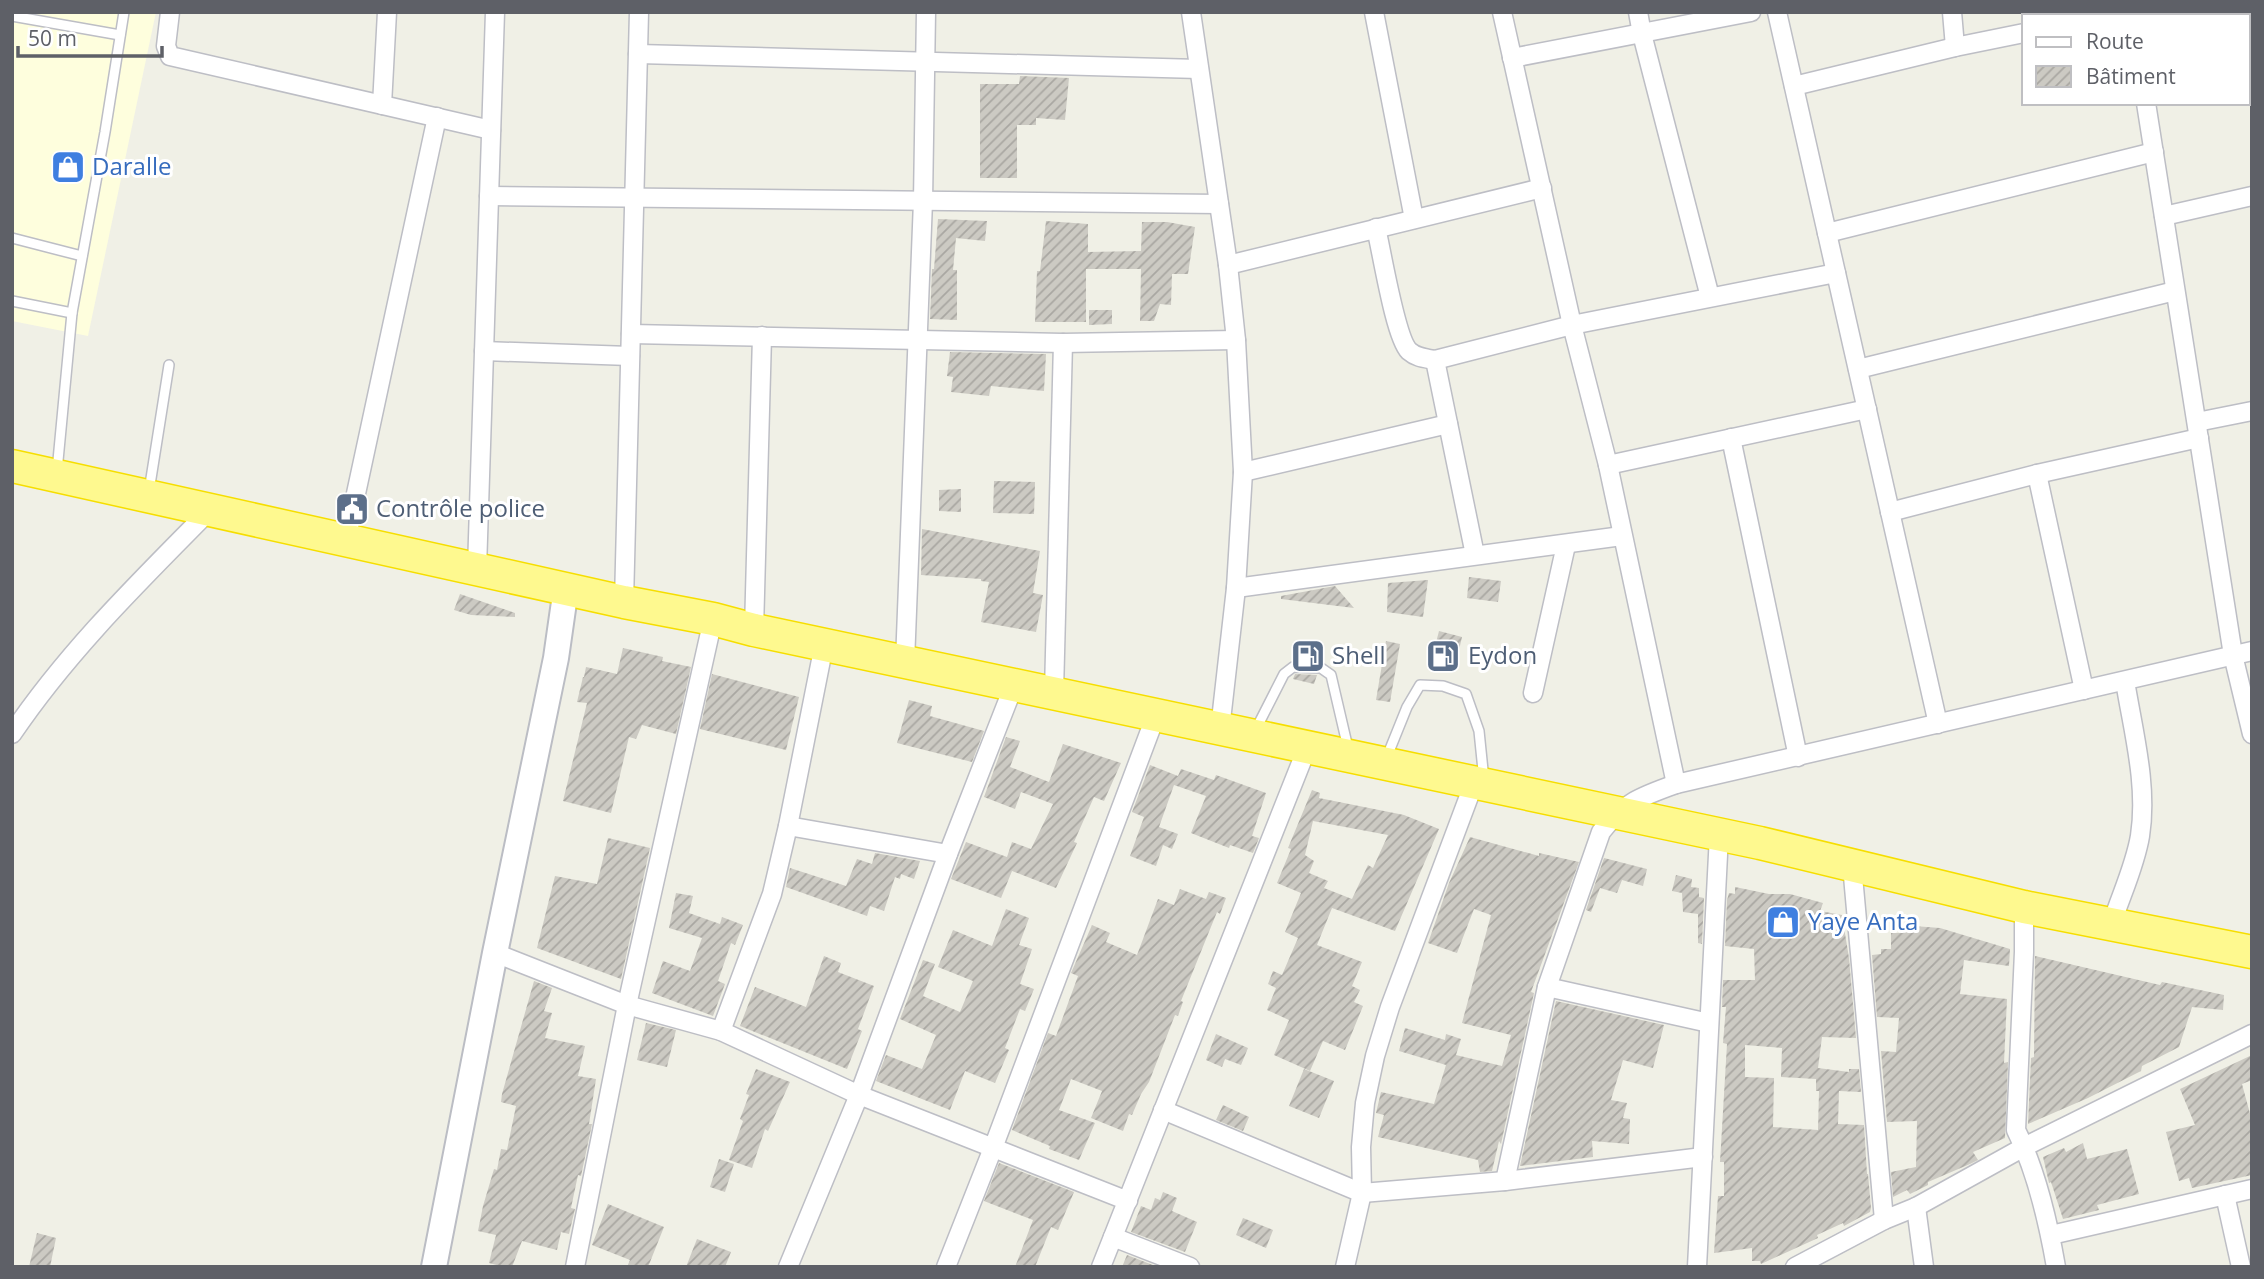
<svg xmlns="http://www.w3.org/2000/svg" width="2264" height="1279" font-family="'Open Sans',sans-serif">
<defs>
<pattern id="building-hatch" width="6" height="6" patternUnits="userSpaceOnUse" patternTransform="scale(1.75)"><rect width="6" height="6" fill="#cccac3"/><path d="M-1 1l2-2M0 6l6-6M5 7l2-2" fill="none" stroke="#a9a7a2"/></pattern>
</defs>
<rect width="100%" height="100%" fill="#f0f0e6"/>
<polygon fill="#fefedd" points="12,12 156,12 88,336 12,321"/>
<g fill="url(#building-hatch)" fill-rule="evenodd">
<polygon points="1020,76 1069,78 1065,120 1036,118 1036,125 1017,125 1017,178 980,178 980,84 1019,84"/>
<polygon points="938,219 987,221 985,241 956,238 953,270 957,270 957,320 930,319 932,269 934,269"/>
<polygon points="1046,221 1088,224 1088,252 1141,251 1142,222 1167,222 1195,227 1188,274 1172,274 1171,305 1160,304 1154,321 1140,321 1141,269 1086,269 1086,322 1035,322 1037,271 1040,271"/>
<polygon points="1089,310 1112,310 1112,324 1089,325"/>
<polygon points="950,352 1046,354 1044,391 991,386 989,396 951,392 953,377 947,376"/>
<polygon points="994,481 1035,482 1034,514 993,513"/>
<polygon points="961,489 961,512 939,511 939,490"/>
<polygon points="922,529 1040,551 1033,593 1043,595 1036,632 981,622 989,582 981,581 981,579 921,575"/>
<polygon points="1469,577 1501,581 1498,602 1467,598"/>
<polygon points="1428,580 1423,617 1387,612 1388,583"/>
<polygon points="1335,586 1354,608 1281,599 1281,596"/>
<polygon points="460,594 515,613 515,617 471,615 454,610"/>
<polygon points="1439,631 1462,637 1454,672 1430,666"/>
<polygon points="1386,641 1400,644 1390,702 1376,700"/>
<polygon points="1301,645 1322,650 1320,661 1298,660"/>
<polygon points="623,648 663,657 662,661 691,667 676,734 642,725 636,739 629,737 611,813 563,801 587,703 577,702 583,677 584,677 586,667 617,674"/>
<polygon points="712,674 799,697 786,750 700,729"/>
<polygon points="1295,674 1317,675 1314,684 1293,679"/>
<polygon points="909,700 932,706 930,716 984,731 972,762 897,743"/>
<polygon points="1006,737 1020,741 1010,767 1049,782 1063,744 1121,763 1104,801 1094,797 1074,842 1077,843 1056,888 1012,871 1001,898 951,879 966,842 1007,857 1012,842 1031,849 1053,804 1021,792 1015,809 984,797"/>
<polygon points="1150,765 1178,776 1181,769 1214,780 1216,775 1266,793 1252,836 1259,838 1253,853 1230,845 1229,848 1191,833 1206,796 1174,785 1159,827 1178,834 1172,849 1163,845 1156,866 1130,856 1144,817 1132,812"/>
<path d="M1312 790 1320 793 1319 798 1404 815 1439 829 1395 931 1332 908 1317 945 1362 962 1352 986 1360 990 1354 1002 1363 1006 1345 1050 1323 1041 1310 1071 1274 1055 1289 1020 1267 1010 1276 988 1268 984 1273 971 1282 975 1298 938 1285 932 1301 893 1277 883 1291 849 1288 848ZM1313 821 1388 835 1373 868 1368 865 1352 899 1324 888 1328 881 1309 873 1314 861 1305 855Z"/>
<polygon points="1470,837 1539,856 1539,853 1579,862 1531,992 1534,993 1501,1144 1499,1141 1492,1171 1480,1172 1478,1160 1378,1137 1384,1115 1376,1113 1381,1092 1434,1104 1446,1065 1399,1051 1405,1028 1445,1040 1446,1034 1461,1039 1456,1055 1502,1066 1511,1035 1462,1023 1491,915 1474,909 1457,953 1428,943 1449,883"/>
<polygon points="608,838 650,848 621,979 537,948 555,876 597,884"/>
<polygon points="875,853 920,861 914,879 901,874 900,879 895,877 884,911 870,906 867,916 786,887 790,868 846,886 857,859 872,864"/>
<polygon points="1604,858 1647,869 1643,886 1622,880 1617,893 1600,888 1591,912 1586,910"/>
<polygon points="1676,875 1692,879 1691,887 1699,888 1699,897 1704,898 1702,944 1698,943 1698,914 1683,912 1682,893 1672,891"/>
<path d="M1735 887 1769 894H1790L1823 903 1820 911 1842 915 1849 958 1856 1038 1822 1037 1818 1068 1849 1072V1069H1859L1861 1092 1839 1091 1838 1124 1864 1125 1867 1174H1868L1871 1208 1870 1212 1844 1226 1843 1223 1817 1235 1818 1238 1761 1264 1760 1261H1752V1248L1714 1253 1718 1196H1724V1162H1720L1727 1044 1723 1043 1726 1007H1722L1723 980H1755L1754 949 1725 946 1727 900 1729 893 1735 894ZM1745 1045 1782 1048 1781 1077 1816 1079V1091H1819L1818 1130 1773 1127 1774 1078 1745 1077Z"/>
<polygon points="1180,889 1206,899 1209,892 1226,898 1220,914 1217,912 1181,1001 1183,1002 1178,1016 1175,1015 1149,1082 1141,1094 1132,1115 1129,1114 1123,1131 1091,1118 1102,1091 1071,1079 1059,1110 1095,1123 1079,1160 1049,1149 1050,1146 1012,1130 1048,1033 1056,1036 1078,976 1071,973 1092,925 1110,933 1106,942 1137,955 1158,899 1174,905"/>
<polygon points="676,893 693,896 689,913 720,924 722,917 743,925 735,945 731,943 718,981 725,984 713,1016 652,993 663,961 690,971 702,938 669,928"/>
<polygon points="1006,909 1029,918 1019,945 1032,949 1020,984 1034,989 1025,1011 1020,1009 1005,1048 1009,1050 995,1083 965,1071 950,1110 876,1081 886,1055 922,1069 936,1035 900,1019 923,960 935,964 923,996 960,1012 973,981 938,967 953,930 992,946"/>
<polygon points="1901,925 1940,928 2010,949 2009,966 1964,960 1960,994 2007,999 2004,1063 2008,1062 2005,1138 1973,1152 1978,1160 1970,1164 1928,1182 1928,1185 1910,1194 1907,1190 1893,1197 1891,1172 1916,1167 1917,1121 1887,1122 1881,1051 1896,1052 1899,1018 1877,1017 1872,955 1881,954 1881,949 1891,949 1891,933 1900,933"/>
<polygon points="824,956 841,963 838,972 874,986 858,1029 862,1031 847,1069 740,1026 755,987 806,1007"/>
<polygon points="2035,956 2160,985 2162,982 2224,995 2223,1010 2192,1007 2179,1047 2142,1066 2141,1071 2088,1098 2028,1124 2031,1058 2034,1057"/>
<polygon points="534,981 552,988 544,1011 552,1013 545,1038 585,1046 578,1076 596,1079 589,1124 592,1124 581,1176 578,1175 571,1208 575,1209 569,1234 561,1232 557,1250 522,1241 512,1267 504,1267 489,1263 496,1235 478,1231 483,1206 494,1169 497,1170 501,1149 507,1150 516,1106 501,1102 502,1094"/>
<polygon points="1556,1001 1664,1025 1653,1068 1623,1060 1611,1100 1627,1103 1623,1118 1630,1119 1629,1144 1592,1141 1593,1157 1520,1166"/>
<polygon points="646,1023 676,1030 667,1067 637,1060"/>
<polygon points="1216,1034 1248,1048 1241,1065 1225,1059 1222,1067 1206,1060"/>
<polygon points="2252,1055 2252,1080 2242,1084 2252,1121 2252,1175 2192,1188 2189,1178 2179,1181 2166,1132 2195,1125 2180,1089"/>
<polygon points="756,1069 790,1082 768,1131 765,1129 752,1168 729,1160 743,1121 740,1119 749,1095 746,1094"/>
<polygon points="1304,1069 1334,1081 1319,1118 1289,1106"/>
<polygon points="1223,1105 1249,1117 1243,1131 1216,1120"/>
<polygon points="2083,1143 2087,1159 2127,1149 2139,1194 2097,1205 2099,1210 2063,1219 2051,1182 2049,1183 2043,1157 2064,1148 2066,1152"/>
<polygon points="719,1159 734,1164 725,1192 710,1187"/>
<polygon points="999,1163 1074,1192 1058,1230 1051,1227 1035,1267 1015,1267 1033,1220 984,1201"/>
<polygon points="1163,1192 1177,1198 1172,1211 1197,1222 1185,1252 1131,1232 1141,1206 1151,1210 1155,1198 1160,1200"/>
<polygon points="608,1204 664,1227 648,1267 627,1267 630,1260 592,1245"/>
<polygon points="1243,1218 1273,1230 1266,1248 1236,1235"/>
<polygon points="37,1233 56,1238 50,1267 29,1267"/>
<polygon points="697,1239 731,1252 725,1267 686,1267"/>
<polygon points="1127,1255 1158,1267 1122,1267"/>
</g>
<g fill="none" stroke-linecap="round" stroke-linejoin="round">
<g stroke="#bdbec5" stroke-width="12">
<g id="lane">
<polyline points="12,16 120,35"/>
<polyline points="12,238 82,256"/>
<polyline points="12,301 72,313"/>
<polyline points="57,471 72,313 105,132 124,12"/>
<polyline points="149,491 169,365"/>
<polyline points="1256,729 1284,674 1293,667 1321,668 1331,675 1348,748"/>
<polyline points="1386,759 1407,707 1420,685 1443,686 1466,694 1479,731 1484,780"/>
</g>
</g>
<g stroke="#bdbec5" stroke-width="21">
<g id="street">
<polyline points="170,12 166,46 170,56 491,130"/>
<polyline points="1191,12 1228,265 1236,340 1243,472 1236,588 1220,729"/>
<polyline points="1374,12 1414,219"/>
<polyline points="1502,12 1572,325 1608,465 1676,784"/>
<polyline points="1638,12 1642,34 1710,297"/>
<polyline points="1777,12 1938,724"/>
<polyline points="1952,12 1955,47"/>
<polyline points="2110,16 2127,12"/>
<polyline points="638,54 1199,69"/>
<polyline points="1512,58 1751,12"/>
<polyline points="1794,86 1955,47 2024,33"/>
<polyline points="2146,103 2233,655 2252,734"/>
<polyline points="382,105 387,12"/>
<polyline points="489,196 1219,204"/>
<polyline points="2164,216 2252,196"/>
<path d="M1376 228C1382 252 1395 337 1409 351 1417 358 1425 358 1435 360L1572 325 1836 273"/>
<polyline points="1827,233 2154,152"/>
<polyline points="1228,265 1542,188"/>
<polyline points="631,334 1063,343 1236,340"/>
<polyline points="484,351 630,356"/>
<polyline points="1435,360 1475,555"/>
<polyline points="1858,369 2175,291"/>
<polyline points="2197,422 2252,411"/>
<polyline points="1731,438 1798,757"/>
<polyline points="1608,465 1867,409"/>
<polyline points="1243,472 1448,424"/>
<polyline points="2037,474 2084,690"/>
<polyline points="1890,512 2037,474 2199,438"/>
<polyline points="346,540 437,117"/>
<polyline points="477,569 495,12"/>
<polyline points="1236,588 1622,536"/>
<polyline points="624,602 639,12"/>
<polyline points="754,630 762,336"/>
<polyline points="905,662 923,201 926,12"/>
<polyline points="1054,692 1063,343"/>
<polyline points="1533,693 1566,545"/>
<path d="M12 734C68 651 140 581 210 510"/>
<polyline points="788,826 948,854"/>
<polyline points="1852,865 1884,1220"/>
<path d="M2024 907V952L2016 1130C2037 1172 2048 1221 2056 1267"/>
<path d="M2112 923C2121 895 2135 866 2140 836 2148 785 2133 731 2125 681"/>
<polyline points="495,953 627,1005 721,1031 859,1095 1128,1201"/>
<polyline points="1547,987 1709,1023"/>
<polyline points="721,1031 772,894 788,826 824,645"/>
<polyline points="1163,1110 1362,1193 1505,1181 1703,1157"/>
<path d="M1505 1181 1547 987 1601 832C1623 803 1642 796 1676 784L2252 651"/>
<polyline points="2225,1195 2241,1267"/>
<polyline points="1916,1207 1924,1267"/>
<polyline points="2051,1235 2252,1189"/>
<polyline points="1113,1237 1190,1267"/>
<polyline points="575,1267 627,1005 713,619"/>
<polyline points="788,1267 859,1095 948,854 1014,685"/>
<polyline points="946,1267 993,1148 1156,715"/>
<polyline points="1101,1267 1307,748"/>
<polyline points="1345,1267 1362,1193 1361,1147 1365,1103 1375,1056 1390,1007 1474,783"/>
<polyline points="1697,1267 1719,835"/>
<polyline points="1795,1267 1884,1220 1916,1207 2024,1147 2252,1034"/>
</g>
</g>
<g stroke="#bbbdc4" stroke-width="28">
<polyline id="secondary" points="434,1267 495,953 556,658 566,588"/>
</g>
<g stroke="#f6de00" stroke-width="35">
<polyline id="highway" points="12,466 624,602 713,619 754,630 1760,843 2024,907 2252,952"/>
</g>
<use href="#lane" stroke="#fff" stroke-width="9"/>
<use href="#street" stroke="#fff" stroke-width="18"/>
<use href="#secondary" stroke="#fff" stroke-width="24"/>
<use href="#highway" stroke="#fef98f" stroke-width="32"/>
</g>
<defs>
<g id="shop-square" transform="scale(1.75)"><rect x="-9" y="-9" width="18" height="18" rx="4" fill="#3f7fe0" stroke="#fff"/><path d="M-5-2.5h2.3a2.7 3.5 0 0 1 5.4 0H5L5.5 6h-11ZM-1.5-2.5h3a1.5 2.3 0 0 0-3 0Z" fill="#fff"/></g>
<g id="civic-square" transform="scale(1.75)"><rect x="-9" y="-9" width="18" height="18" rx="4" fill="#5c6f8a" stroke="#fff"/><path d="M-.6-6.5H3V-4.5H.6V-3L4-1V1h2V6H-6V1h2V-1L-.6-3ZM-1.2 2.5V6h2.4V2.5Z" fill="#fff"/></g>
<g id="fuel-square" transform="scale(1.75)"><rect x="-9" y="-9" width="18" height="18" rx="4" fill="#5c6f8a" stroke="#fff"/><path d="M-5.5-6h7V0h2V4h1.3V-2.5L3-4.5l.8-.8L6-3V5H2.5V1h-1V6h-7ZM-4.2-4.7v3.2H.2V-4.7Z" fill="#fff"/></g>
</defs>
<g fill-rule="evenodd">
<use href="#shop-square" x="68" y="167"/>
<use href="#civic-square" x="352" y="509"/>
<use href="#fuel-square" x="1308" y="656"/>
<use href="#fuel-square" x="1443" y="656"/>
<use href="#shop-square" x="1783" y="922"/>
</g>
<g text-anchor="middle" stroke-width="6" stroke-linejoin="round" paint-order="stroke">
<g font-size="24" fill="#366cbe" stroke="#fff" text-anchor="start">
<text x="92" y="175">Daralle</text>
<text x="1808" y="930">Yaye Anta</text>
</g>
<g font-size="24" fill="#4e5e75" stroke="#fff" text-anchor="start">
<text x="376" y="517">Contrôle police</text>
<text x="1332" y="664">Shell</text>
<text x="1468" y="664">Eydon</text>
</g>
</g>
<rect width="2264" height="1279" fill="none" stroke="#5e6067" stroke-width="28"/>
<rect x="2022" y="14" width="228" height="91" fill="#ffffff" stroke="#bfbfc2" stroke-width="2"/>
<rect x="2036" y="37" width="35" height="10" fill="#ffffff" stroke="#bfbfc2" stroke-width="2"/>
<text x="2086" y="49" font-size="21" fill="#5e6067">Route</text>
<rect x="2036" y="66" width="35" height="21" fill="url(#building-hatch)" stroke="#bfbfc2" stroke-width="2"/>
<text x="2086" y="84" font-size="21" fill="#5e6067">Bâtiment</text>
<path d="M18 46v10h144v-10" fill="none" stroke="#5e6067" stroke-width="3.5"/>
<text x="28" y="46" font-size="21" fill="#5e6067" stroke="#ffffff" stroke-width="5" paint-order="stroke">50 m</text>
</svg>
